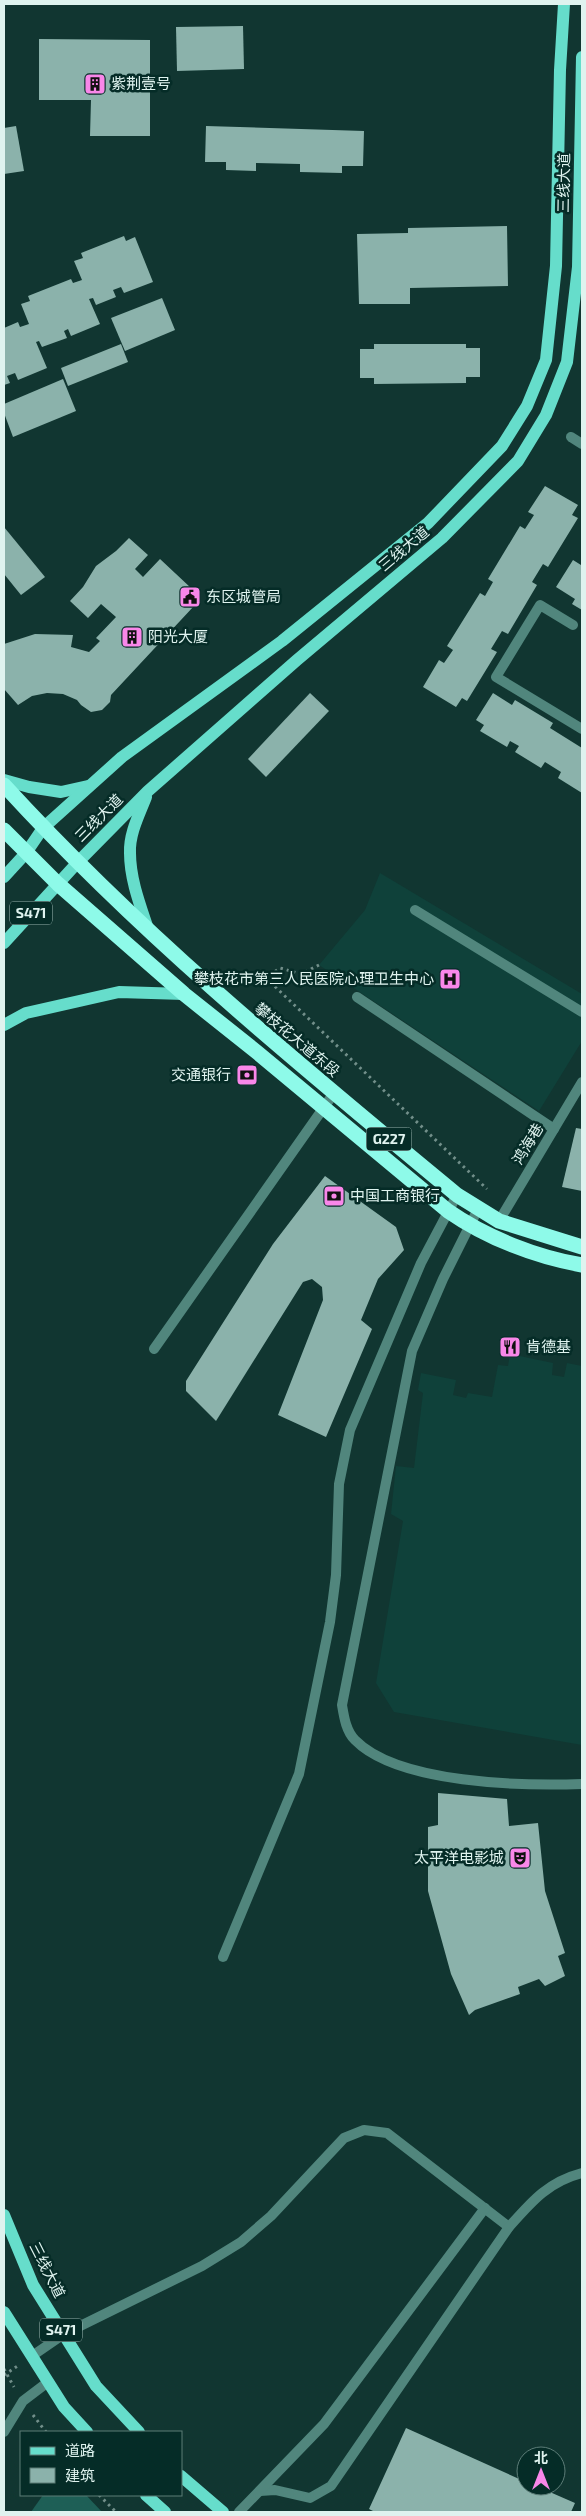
<svg xmlns="http://www.w3.org/2000/svg" width="586" height="2516" font-family="'Exo 2','Noto Sans SC',sans-serif">
<rect width="100%" height="100%" fill="#113631"/>
<g fill="#0f413a">
<polygon points="380,873 582,994 582,1041 539,1111 319,965 365,910"/>
<polygon points="510,1354 553,1363 552,1375 564,1377 567,1363 582,1366 582,1745 394,1712 376,1683 403,1521 391,1514 396,1466 414,1468 423,1393 418,1390 421,1373 456,1380 453,1395 466,1398 468,1393 492,1397 498,1365 508,1366"/>
</g>
<polygon fill="#1e5f56" points="43,2495 86,2495 102,2512 31,2512"/>
<g fill="#8bb2ab">
<polygon points="243,26 244,69 177,71 176,27"/>
<polygon points="39,39 150,40 150,136 90,136 91,100 39,100"/>
<polygon points="16,126 24,171 4,174 4,128"/>
<polygon points="206,126 364,131 363,166 342,166 342,173 300,172 300,164 256,163 256,171 226,170 226,162 205,162"/>
<polygon points="507,226 508,286 410,288 410,304 359,304 357,234 408,233 408,228"/>
<polygon points="124,236 126,241 135,237 153,282 124,293 121,287 113,290 116,297 96,305 93,298 89,299 100,324 71,336 68,329 64,331 67,338 42,347 39,341 36,342 47,368 18,380 15,373 7,376 10,383 4,385 4,328 18,322 20,327 29,324 21,304 30,301 28,296 71,279 73,283 82,280 74,261 83,258 81,253"/>
<polygon points="162,298 175,330 125,351 111,318"/>
<polygon points="121,344 128,362 68,386 61,368"/>
<polygon points="374,344 466,344 466,348 480,348 480,377 466,377 466,383 374,384 374,378 360,378 360,349 374,349"/>
<polygon points="63,379 76,411 13,437 4,413 4,404"/>
<polygon points="545,486 578,505 572,515 578,518 548,567 543,564 532,582 537,585 508,634 502,631 491,649 497,652 467,701 462,698 456,707 423,687 439,660 444,663 453,650 447,646 480,593 485,596 493,582 488,579 520,526 525,529 534,515 528,512"/>
<polygon points="4,527 45,577 21,595 4,574"/>
<polygon points="129,538 148,555 135,569 143,577 160,559 191,588 196,596 194,606 111,695 110,702 102,710 91,712 81,705 77,700 63,694 47,693 32,696 18,705 4,689 4,644 35,634 73,635 71,647 89,652 100,641 96,638 116,617 101,604 88,618 70,601 83,587 96,566 116,551"/>
<polygon points="573,560 581,565 582,563 582,610 572,604 575,599 556,587"/>
<polygon points="310,693 329,711 266,777 248,759"/>
<polygon points="493,693 512,705 515,700 553,723 550,728 582,748 582,793 558,778 561,772 545,762 541,768 515,752 519,746 510,741 507,747 480,731 484,725 476,720"/>
<polygon points="576,1128 582,1129 582,1191 562,1187"/>
<polygon points="325,1176 396,1227 404,1250 378,1279 361,1320 372,1329 326,1437 278,1415 323,1300 322,1287 312,1279 303,1282 216,1421 186,1391 186,1381 273,1244"/>
<polygon points="438,1793 507,1799 509,1826 538,1823 545,1891 565,1953 558,1956 565,1976 545,1986 539,1979 518,1987 520,1994 475,2010 469,2015 451,1974 428,1891 428,1827 438,1825"/>
<polygon points="406,2428 526,2482 526,2486 536,2486 575,2503 571,2512 375,2512 369,2509"/>
</g>
<g fill="none" stroke-linecap="round" stroke-linejoin="round">
<g stroke="#728f8a" stroke-width="3" stroke-dasharray="2.5 4" stroke-linecap="butt">
<polyline points="319,965 301,974 280,968 266,978 487,1189"/>
<polyline points="4,2369 14,2387"/>
<polyline points="4,2375 19,2365"/>
<polyline points="33,2415 46,2432"/>
<polyline points="99,2495 116,2512"/>
</g>
<g stroke="#51867d" stroke-width="10">
<polyline points="573,625 540,605 496,677 582,729"/>
<polyline points="415,910 582,1012"/>
<polyline points="357,997 554,1129"/>
<polyline points="154,1349 334,1093"/>
<polyline points="4,2432 23,2401 48,2382"/>
</g>
<g stroke="#51867d" stroke-width="10">
<polyline points="571,437 582,444"/>
<path d="M478 1209 443 1279 412 1351 342 1705C344 1717 346 1731 355 1740 398 1784 523 1786 582 1784"/>
<polyline points="499,1221 582,1082"/>
<polyline points="223,1957 299,1774 330,1622 336,1575 339,1484 350,1430 421,1263 457,1195"/>
<polyline points="32,2356 64,2334 202,2266 241,2242 271,2216 344,2138 364,2130 387,2133 509,2227"/>
<path d="M260 2491 275 2490 310 2498 331 2486 509 2227C532 2201 548 2182 582 2173"/>
<polyline points="239,2512 324,2424 485,2208"/>
</g>
<g stroke="#66ddcb" stroke-width="12">
<polyline points="4,780 29,787 61,792 88,786"/>
<path d="M146 797C139 815 129 834 130 853 130 879 140 905 148 929"/>
<polyline points="4,877 26,853 43,828 122,757 282,641 428,523 502,446 527,406 546,360 556,266 560,70 564,4"/>
<polyline points="4,943 78,862 148,791 297,660 442,538 518,461 546,415 567,362 578,267 582,57"/>
<polyline points="4,1025 26,1013 119,992 184,994"/>
<polyline points="4,2215 33,2285 96,2386 139,2432"/>
<polyline points="4,2312 64,2407 87,2432"/>
<polyline points="181,2476 223,2512"/>
<polyline points="146,2495 165,2512"/>
</g>
<g stroke="#8efae9" stroke-width="15">
<path d="M4 785C142 936 300 1065 457 1195L499 1221 582 1247"/>
<path d="M4 830 58 884 184 994 258 1053 448 1211C487 1238 536 1257 582 1265"/>
</g>
</g>
<defs>
<g id="building-square" transform="scale(1.125)"><rect x="-9" y="-9" width="18" height="18" rx="4" fill="#f987e9" stroke="#052c27"/><path d="M-4-6H4V6H1V3H-1V6H-4ZM-2.5-4.3h1.7v1.8h-1.7ZM.8-4.3h1.7v1.8H.8ZM-2.5-1h1.7V.8h-1.7ZM.8-1h1.7V.8H.8Z" fill="#111"/></g>
<g id="civic-square" transform="scale(1.125)"><rect x="-9" y="-9" width="18" height="18" rx="4" fill="#f987e9" stroke="#052c27"/><path d="M-.6-6.5H3V-4.5H.6V-3L4-1V1h2V6H-6V1h2V-1L-.6-3ZM-1.2 2.5V6h2.4V2.5Z" fill="#111"/></g>
<g id="hospital-square" transform="scale(1.125)"><rect x="-9" y="-9" width="18" height="18" rx="4" fill="#f987e9" stroke="#052c27"/><path d="M-5-5h3v3.5h4V-5h3V5h-3V1.5h-4V5h-3Z" fill="#111"/></g>
<g id="bank-square" transform="scale(1.125)"><rect x="-9" y="-9" width="18" height="18" rx="4" fill="#f987e9" stroke="#052c27"/><path d="M-6-4H6V4H-6ZM0-2.3a2.3 2.3 0 1 0 0 4.6a2.3 2.3 0 1 0 0-4.6Z" fill="#111"/></g>
<g id="restaurant-square" transform="scale(1.125)"><rect x="-9" y="-9" width="18" height="18" rx="4" fill="#f987e9" stroke="#052c27"/><path d="M-5-6h1v4h1v-4h1v4h1v-4h1v5L-1.5 .5V6h-2V.5L-5-1ZM5-6V6H3V1.5H1.5Q1.5-4 5-6Z" fill="#111"/></g>
<g id="theatre-square" transform="scale(1.125)"><rect x="-9" y="-9" width="18" height="18" rx="4" fill="#f987e9" stroke="#052c27"/><path d="M-5-5.5Q0-4 5-5.5V0Q5 5 0 6Q-5 5-5 0ZM-3.3-2.5H-1v1.5H-3.3ZM1-2.5H3.3v1.5H1ZM-2.8 1Q0 5.5 2.8 1Z" fill="#111"/></g>
</defs>
<g fill-rule="evenodd">
<use href="#building-square" x="95" y="84"/>
<use href="#civic-square" x="190" y="597"/>
<use href="#building-square" x="132" y="637"/>
<use href="#hospital-square" x="450" y="979"/>
<use href="#bank-square" x="247" y="1075"/>
<use href="#bank-square" x="334" y="1196"/>
<use href="#restaurant-square" x="510" y="1347"/>
<use href="#theatre-square" x="520" y="1858"/>
</g>
<g text-anchor="middle" stroke-width="5" stroke-linejoin="round" paint-order="stroke">
<g fill="#052c27" stroke="#9eb7b3" stroke-width="1">
<rect x="10" y="901.5" width="42" height="23" rx="4"/>
<rect x="366.5" y="1127.5" width="45" height="23" rx="4"/>
<rect x="40" y="2318.5" width="42" height="23" rx="4"/>
</g>
<g font-size="14" font-weight="bold" fill="#dff3ef">
<text x="31" y="918">S471</text>
<text x="389" y="1144">G227</text>
<text x="61" y="2335">S471</text>
</g>
<g font-size="15" fill="#dff3ef" stroke="#052c27" text-anchor="start">
<text x="111" y="89">紫荆壹号</text>
<text x="206" y="602">东区城管局</text>
<text x="148" y="642">阳光大厦</text>
<text x="434" y="984" text-anchor="end">攀枝花市第三人民医院心理卫生中心</text>
<text x="231" y="1080" text-anchor="end">交通银行</text>
<text x="350" y="1201">中国工商银行</text>
<text x="526" y="1352">肯德基</text>
<text x="504" y="1863" text-anchor="end">太平洋电影城</text>
</g>
<g font-size="15" fill="#dff3ef" stroke="#052c27">
<text transform="translate(564 183) rotate(-89)" y="5">三线大道</text>
<text transform="translate(404 549) rotate(-40)" y="5">三线大道</text>
<text transform="translate(99 818) rotate(-45)" y="5">三线大道</text>
<text transform="translate(297 1040) rotate(40)" y="5">攀枝花大道东段</text>
<text transform="translate(528 1144) rotate(-59)" y="5">鸿海巷</text>
<text transform="translate(47 2270) rotate(63)" y="5">三线大道</text>
</g>
</g>
<rect width="586" height="2516" fill="none" stroke="#dff3ef" stroke-width="10"/>
<rect x="20" y="2431" width="162" height="65" fill="#052c27" stroke="#5c7c77"/>
<rect x="30" y="2447" width="25" height="8" fill="#66ddcb" stroke="#5c7c77"/>
<text x="65" y="2456" font-size="15" fill="#dff3ef">道路</text>
<rect x="30" y="2468" width="25" height="15" fill="#8bb2ab" stroke="#5c7c77"/>
<text x="65" y="2481" font-size="15" fill="#dff3ef">建筑</text>
<g transform="translate(541 2471)"><circle r="24" fill="#052c27" stroke="#5c7c77"/>
<path d="M0-4L9 19L0 12L-9 19Z" fill="#f987e9"/>
<text y="-8" font-size="14" font-weight="bold" text-anchor="middle" fill="#dff3ef">北</text>
</g>
</svg>
